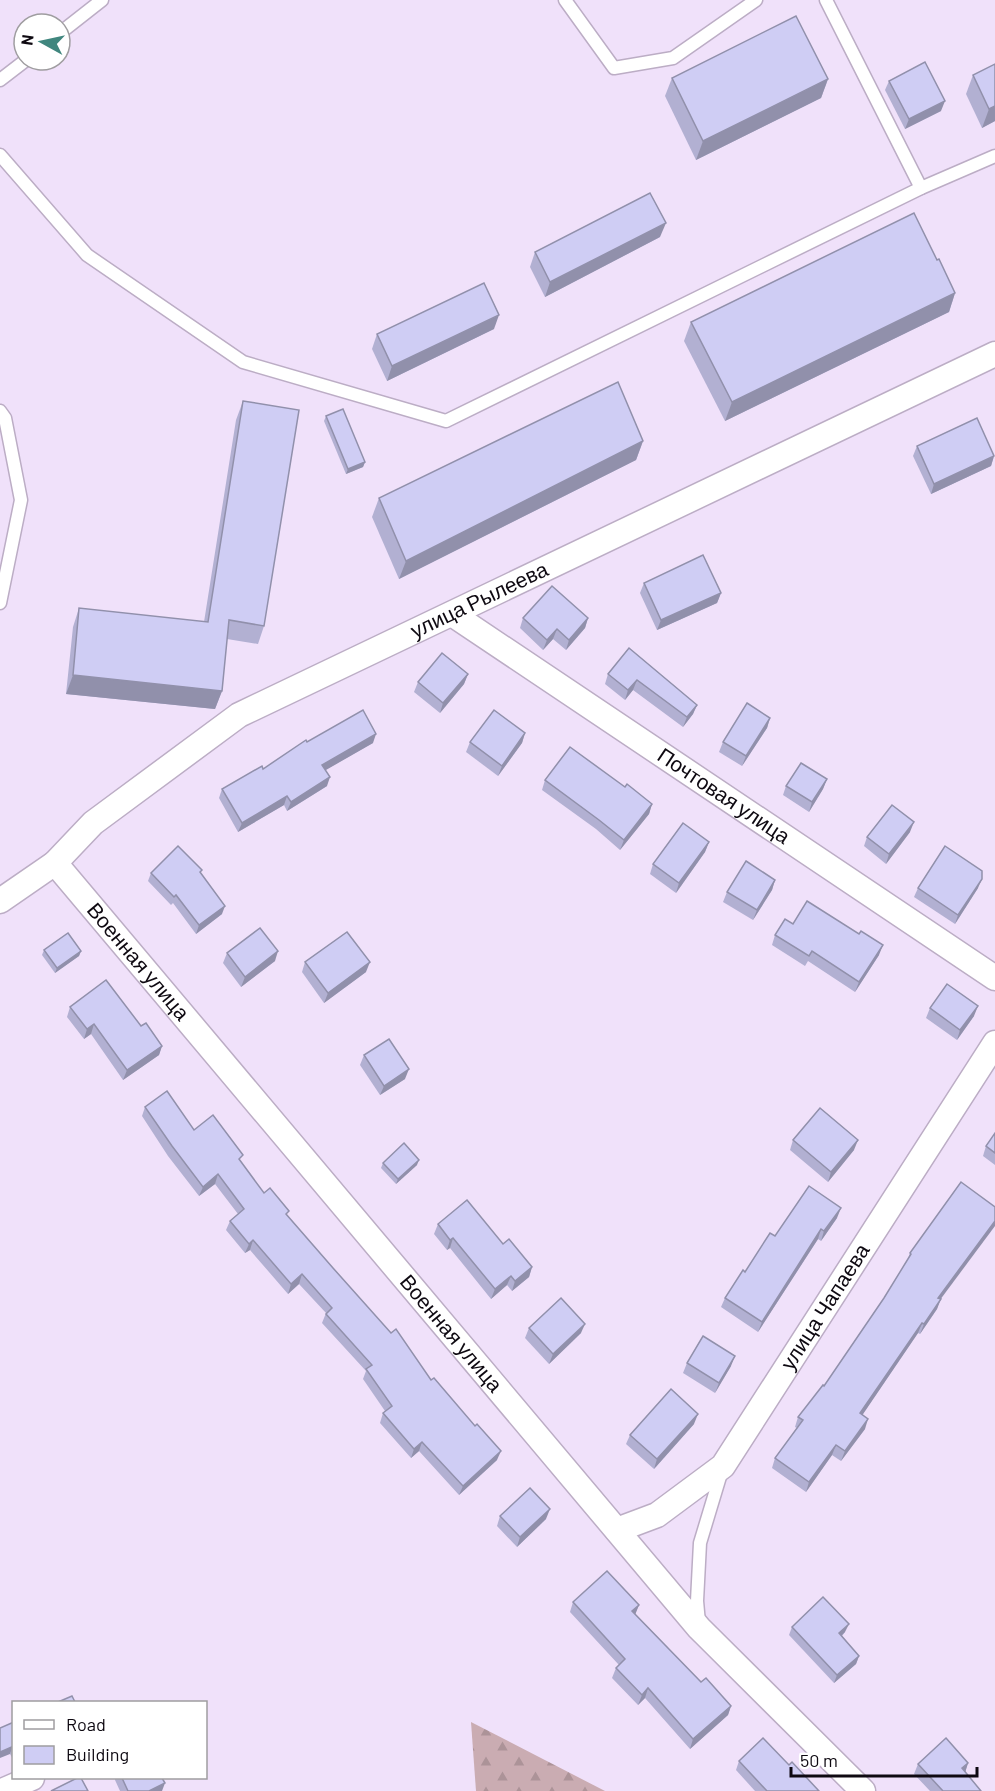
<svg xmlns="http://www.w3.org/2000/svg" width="995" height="1791" font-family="Barlow,sans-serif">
<defs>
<pattern id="forest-firs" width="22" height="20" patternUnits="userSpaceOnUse" patternTransform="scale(1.5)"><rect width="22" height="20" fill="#caacb2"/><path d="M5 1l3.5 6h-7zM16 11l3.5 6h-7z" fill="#ac9398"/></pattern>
</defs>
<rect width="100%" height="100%" fill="#f0e1fa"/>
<polygon fill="url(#forest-firs)" points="471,1722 605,1791 476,1791"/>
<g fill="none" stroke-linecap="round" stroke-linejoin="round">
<g stroke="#bcadc5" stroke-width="15">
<g id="service">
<polyline points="565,0 614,68 673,58 756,0"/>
<polyline points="826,0 921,188"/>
<polyline points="60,33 102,0"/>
<polyline points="0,80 26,60"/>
<polyline points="0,155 87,255 243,362 446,421 921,188 995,156"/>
<polyline points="0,411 5,418 21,500 0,603"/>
<polyline points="699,1623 697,1601 700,1543 722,1470"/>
</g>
</g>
<g stroke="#bcadc5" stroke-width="27">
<g id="minor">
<path id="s1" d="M452 614 995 978"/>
<path id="s2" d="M55 863 699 1628 863 1791"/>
<path id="s3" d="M0 901 55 863 93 823 239 715 995 354"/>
<path id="s4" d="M617 1530 657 1515 723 1466 995 1043"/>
<polyline points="2,1791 32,1778"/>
</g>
</g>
<use href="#service" stroke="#fff" stroke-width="12"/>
<use href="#minor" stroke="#fff" stroke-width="24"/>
</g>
<g fill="#b2b0d2">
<polygon points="973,75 995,121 982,128 966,94"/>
<polygon points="672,78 828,79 821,98 696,160 665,96"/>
<polygon points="889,81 941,111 905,129 885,90"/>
<polygon points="660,237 545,297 530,267 535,252"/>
<polygon points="937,260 955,293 949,312 725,421 684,341 691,322"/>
<polygon points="494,329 387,381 372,349 377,334"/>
<polygon points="243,401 264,626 258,644 227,639 222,691 215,709 66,694 73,627 79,608 204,622 236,420"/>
<polygon points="326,416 365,462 363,467 346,474 324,421"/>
<polygon points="643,441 636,460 399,579 372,517 379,498"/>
<polygon points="917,446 994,456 991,466 931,494 913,456"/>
<polygon points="644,583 721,593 717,603 657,630 640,593"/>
<polygon points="523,618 588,618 585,628 566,650 553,639 543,650 520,628"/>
<polygon points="629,648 697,705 693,714 683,727 633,690 625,700 605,684 608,674"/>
<polygon points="468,674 464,684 440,713 414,692 418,682"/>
<polygon points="770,718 767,728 742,766 719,752 723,742"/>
<polygon points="525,733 522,743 498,776 466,752 470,742"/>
<polygon points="307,742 373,743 325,770 327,786 287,811 284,805 238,832 219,798 222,789 263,769"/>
<polygon points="827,779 823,789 809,812 783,795 786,786"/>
<polygon points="545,780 625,787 652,804 649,814 620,850 596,829 542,790"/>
<polygon points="910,832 886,864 864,846 867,837"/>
<polygon points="709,842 705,852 676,893 650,874 653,864"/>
<polygon points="202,870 200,873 222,914 196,934 173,903 171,905 148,881 151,873"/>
<polygon points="775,880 772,890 753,920 723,902 727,892"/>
<polygon points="918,888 978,888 955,924 914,897"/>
<polygon points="793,924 879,955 855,992 808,961 805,966 772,945 775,935"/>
<polygon points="44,950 81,951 79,956 55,973 42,955"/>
<polygon points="227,953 275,961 241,987 223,963"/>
<polygon points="305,962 366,972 324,1003 302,972"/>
<polygon points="70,1007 141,1026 162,1046 159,1055 123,1080 91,1034 84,1039 67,1017"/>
<polygon points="930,1008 974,1016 957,1040 926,1018"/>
<polygon points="364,1055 405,1079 380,1095 360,1065"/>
<polygon points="145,1107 194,1130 241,1162 264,1193 287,1216 431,1380 497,1460 459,1495 419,1451 411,1458 380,1423 383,1413 385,1411 363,1379 366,1371 322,1323 326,1313 299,1284 288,1294 250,1250 245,1253 226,1230 230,1221 238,1214 215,1184 199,1196 168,1156 142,1116"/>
<polygon points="995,1133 995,1165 983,1156 986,1146"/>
<polygon points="793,1140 854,1150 828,1182 790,1150"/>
<polygon points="383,1163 417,1165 396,1184 381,1168"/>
<polygon points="961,1182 940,1299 937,1309 920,1334 918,1333 862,1415 865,1429 841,1461 832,1455 806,1492 772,1468 775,1458 797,1428 795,1427 798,1417 824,1386 884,1298 907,1262 910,1253"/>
<polygon points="837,1218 821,1241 818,1239 758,1332 721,1307 725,1298 775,1236"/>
<polygon points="438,1224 503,1244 532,1267 529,1277 512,1291 507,1285 491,1299 450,1248 447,1250 434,1234"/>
<polygon points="529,1328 581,1333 549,1364 525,1338"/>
<polygon points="687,1363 731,1366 715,1393 683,1373"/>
<polygon points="694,1424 654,1469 626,1444 630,1435"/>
<polygon points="500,1516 546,1519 517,1547 497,1526"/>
<polygon points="573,1602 639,1605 635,1614 701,1682 731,1706 728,1715 690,1749 645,1698 638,1705 612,1678 616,1668 619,1665 570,1612"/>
<polygon points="792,1627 845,1632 842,1636 859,1656 856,1664 834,1683 789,1635"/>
<polygon points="14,1722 14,1759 13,1759 10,1754"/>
<polygon points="739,1761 789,1765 819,1791 755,1791 736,1770"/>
<polygon points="968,1763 965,1772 981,1791 930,1791 914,1774 918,1764"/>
<polygon points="115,1778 162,1778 162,1791 120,1791 115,1780"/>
</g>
<g fill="#9190ab">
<polygon points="828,79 821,98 696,160 703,141"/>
<polygon points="945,101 941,111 905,129 909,119"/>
<polygon points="995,106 995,121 982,128 989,109"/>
<polygon points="666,223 660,237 545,297 550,282"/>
<polygon points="955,293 949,312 725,421 732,402"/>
<polygon points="499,315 494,329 387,381 392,366"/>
<polygon points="643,441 636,460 399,579 406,561"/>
<polygon points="994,456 991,466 931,494 934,484"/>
<polygon points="365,462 363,467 346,474 348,469"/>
<polygon points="721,593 717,603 657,630 661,620"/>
<polygon points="588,618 585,628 566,650 569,640"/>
<polygon points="557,629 553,639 543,650 547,640"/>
<polygon points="468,674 464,684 440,713 443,703"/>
<polygon points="73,675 222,691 215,709 66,694"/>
<polygon points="637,680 633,690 625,700 628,690"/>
<polygon points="697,705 693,714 683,727 687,717"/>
<polygon points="770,718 767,728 742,766 746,756"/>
<polygon points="525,733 522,743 498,776 502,766"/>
<polygon points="376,734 373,743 319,774 322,765"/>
<polygon points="330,777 327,786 287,811 291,802"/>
<polygon points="827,779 823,789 809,812 812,802"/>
<polygon points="287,796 284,805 238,832 242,823"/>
<polygon points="652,804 649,814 620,850 624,840"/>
<polygon points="914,822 910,832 886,864 889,854"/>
<polygon points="709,842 705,852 676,893 679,883"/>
<polygon points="982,879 978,888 955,924 958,915"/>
<polygon points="775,880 772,890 753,920 757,910"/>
<polygon points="225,906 222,914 196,934 199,925"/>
<polygon points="883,945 879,955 855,992 859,982"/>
<polygon points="81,951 79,956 55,973 57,968"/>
<polygon points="278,951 275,961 241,987 245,977"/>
<polygon points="370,962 366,972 324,1003 328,993"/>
<polygon points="978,1006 974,1016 957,1040 960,1030"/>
<polygon points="94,1024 91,1034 84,1039 87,1029"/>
<polygon points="162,1046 159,1055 123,1080 127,1070"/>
<polygon points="409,1069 405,1079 380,1095 384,1086"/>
<polygon points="858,1140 854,1150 828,1182 831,1172"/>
<polygon points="419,1160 417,1165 396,1184 398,1179"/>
<polygon points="218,1174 215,1184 199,1196 203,1187"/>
<polygon points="841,1208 837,1218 821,1241 824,1231"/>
<polygon points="995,1221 995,1226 934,1308 938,1298"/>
<polygon points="821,1229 818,1239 758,1332 762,1322"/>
<polygon points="453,1238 450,1248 447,1250 450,1240"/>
<polygon points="253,1240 250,1250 245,1253 249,1244"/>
<polygon points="532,1267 529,1277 512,1291 515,1281"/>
<polygon points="302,1274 299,1284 288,1294 291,1284"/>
<polygon points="511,1276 507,1285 491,1299 495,1289"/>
<polygon points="941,1299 937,1309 920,1334 924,1324"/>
<polygon points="922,1323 918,1333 857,1423 860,1413"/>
<polygon points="585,1324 581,1333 549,1364 553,1354"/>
<polygon points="735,1356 731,1366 715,1393 719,1383"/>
<polygon points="698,1414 694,1424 654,1469 657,1459"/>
<polygon points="868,1419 865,1429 841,1461 845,1451"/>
<polygon points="422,1442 419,1451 411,1458 414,1449"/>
<polygon points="836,1445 832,1455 806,1492 809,1482"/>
<polygon points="501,1451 497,1460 459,1495 463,1486"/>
<polygon points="550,1509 546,1519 517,1547 520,1537"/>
<polygon points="639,1605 635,1615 632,1611"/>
<polygon points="849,1624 845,1632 836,1641 839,1633"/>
<polygon points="859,1656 856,1664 834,1683 837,1675"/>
<polygon points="648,1688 645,1698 638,1705 642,1695"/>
<polygon points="731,1706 728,1715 690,1749 693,1739"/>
<polygon points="13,1745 10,1754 0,1758 0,1752"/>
<polygon points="968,1763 965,1773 962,1768"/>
<polygon points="165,1783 162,1791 149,1791"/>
</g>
<g fill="#cfcdf4" stroke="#9190ab" stroke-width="1.5">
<polygon points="796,16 828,79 703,141 672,78"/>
<polygon points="925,62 945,101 909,119 889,81"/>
<polygon points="995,64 995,106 989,109 973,75"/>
<polygon points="650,193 666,223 550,282 535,252"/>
<polygon points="914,213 937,260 939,259 955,293 732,402 691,322"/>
<polygon points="484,283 499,315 392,366 377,334"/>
<polygon points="618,382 643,441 406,561 379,498"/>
<polygon points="243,401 299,410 264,626 229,620 222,691 73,675 79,608 208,622"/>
<polygon points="343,409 365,462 348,469 326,416"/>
<polygon points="977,418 994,456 934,484 917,446"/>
<polygon points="703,555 721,593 661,620 644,583"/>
<polygon points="552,586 588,618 569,640 557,629 547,640 523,618"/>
<polygon points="629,648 697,705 687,717 637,680 628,690 608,674"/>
<polygon points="442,653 468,674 443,703 418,682"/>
<polygon points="747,703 770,718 746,756 723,742"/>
<polygon points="363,710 376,734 322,765 330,777 291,802 287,796 242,823 222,789 262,766 263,769 306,740 307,742"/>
<polygon points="494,710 525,733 502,766 470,742"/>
<polygon points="570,747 625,787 627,784 652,804 624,840 599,820 545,780"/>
<polygon points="801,763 827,779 812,802 786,786"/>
<polygon points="892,805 914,822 889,854 867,837"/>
<polygon points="683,823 709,842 679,883 653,864"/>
<polygon points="178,846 202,870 200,872 225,906 199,925 176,895 174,897 151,873"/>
<polygon points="945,846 982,871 982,879 958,915 918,888"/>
<polygon points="746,861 775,880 757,910 727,892"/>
<polygon points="807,901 859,934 861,931 883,945 859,982 812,951 809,956 775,935 785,919 793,924"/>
<polygon points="260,928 278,951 245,977 227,953"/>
<polygon points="347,932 370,962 328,993 305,962"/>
<polygon points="68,933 81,951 57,968 44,950"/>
<polygon points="106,980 141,1026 146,1023 162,1046 127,1070 94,1024 87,1029 70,1007"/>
<polygon points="947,984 978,1006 960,1030 930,1008"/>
<polygon points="389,1039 409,1069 384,1086 364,1055"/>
<polygon points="167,1091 194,1130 213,1115 243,1155 239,1159 264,1193 270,1188 289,1211 286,1214 333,1268 391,1333 396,1329 431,1380 434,1378 475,1426 477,1424 501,1451 463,1486 422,1442 414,1449 383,1413 392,1406 366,1369 372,1365 326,1314 332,1308 302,1274 291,1284 253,1240 249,1244 230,1221 244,1209 218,1174 203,1187 172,1146 145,1107"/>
<polygon points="820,1108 858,1140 831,1172 793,1140"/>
<polygon points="995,1133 995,1153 986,1146"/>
<polygon points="404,1143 419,1160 398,1179 383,1163"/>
<polygon points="961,1182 995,1207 995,1221 938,1298 941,1299 924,1324 922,1323 860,1413 868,1419 845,1451 836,1445 809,1482 775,1458 803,1420 798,1417 823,1385 824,1386 884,1298 911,1254 910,1253"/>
<polygon points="809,1186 841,1208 824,1231 821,1229 762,1322 725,1298 743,1270 745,1272 770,1233 775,1236"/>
<polygon points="467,1200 503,1244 509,1239 532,1267 515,1281 511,1276 495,1289 453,1238 450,1240 438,1224"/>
<polygon points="561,1298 585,1324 553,1354 529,1328"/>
<polygon points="703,1336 735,1356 719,1383 687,1363"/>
<polygon points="671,1389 698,1414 657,1459 630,1435"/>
<polygon points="530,1488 550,1509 520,1537 500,1516"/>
<polygon points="607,1571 639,1605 632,1611 701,1682 706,1678 731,1706 693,1739 648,1688 642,1695 616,1668 625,1659 573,1602"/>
<polygon points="823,1597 849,1624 839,1633 859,1656 837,1675 792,1627"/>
<polygon points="72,1696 75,1702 58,1702"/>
<polygon points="14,1722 14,1746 0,1752 0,1728"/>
<polygon points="763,1738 789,1765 792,1762 819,1791 767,1791 739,1761"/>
<polygon points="946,1738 968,1763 962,1768 981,1791 943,1791 918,1764"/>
<polygon points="77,1778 81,1778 88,1791 51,1791"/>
<polygon points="122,1778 162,1778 165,1783 149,1791 128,1791"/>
</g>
<g text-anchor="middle" stroke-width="4.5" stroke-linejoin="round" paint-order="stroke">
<g font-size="21" fill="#0e0911" stroke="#fff">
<text dy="7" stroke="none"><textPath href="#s3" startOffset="570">улица Рылеева</textPath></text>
<text dy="7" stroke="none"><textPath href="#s1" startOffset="327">Почтовая улица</textPath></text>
<text dy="7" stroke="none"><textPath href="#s2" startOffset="129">Военная улица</textPath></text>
<text dy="7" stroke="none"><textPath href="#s4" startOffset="314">улица Чапаева</textPath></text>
<text dy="7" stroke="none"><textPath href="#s2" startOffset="615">Военная улица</textPath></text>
</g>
</g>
<rect x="12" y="1701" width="195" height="78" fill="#ffffff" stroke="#9f9da0" stroke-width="1.5"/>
<rect x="24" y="1720" width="30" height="9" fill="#ffffff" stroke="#9f9da0" stroke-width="1.5"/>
<text x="66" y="1731" font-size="18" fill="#0e0911">Road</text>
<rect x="24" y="1746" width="30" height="18" fill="#cfcdf4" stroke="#9f9da0" stroke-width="1.5"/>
<text x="66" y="1761" font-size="18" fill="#0e0911">Building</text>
<g transform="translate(42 42) rotate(278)"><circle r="28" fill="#ffffff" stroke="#9f9da0" stroke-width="1.5"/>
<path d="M0-4.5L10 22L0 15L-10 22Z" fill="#40867e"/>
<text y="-9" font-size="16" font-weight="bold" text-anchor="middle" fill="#0e0911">N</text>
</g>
<path d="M791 1767v9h186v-9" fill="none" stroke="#0e0911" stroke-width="3"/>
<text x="800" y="1767" font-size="18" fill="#0e0911" stroke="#ffffff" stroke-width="4.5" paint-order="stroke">50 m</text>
</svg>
